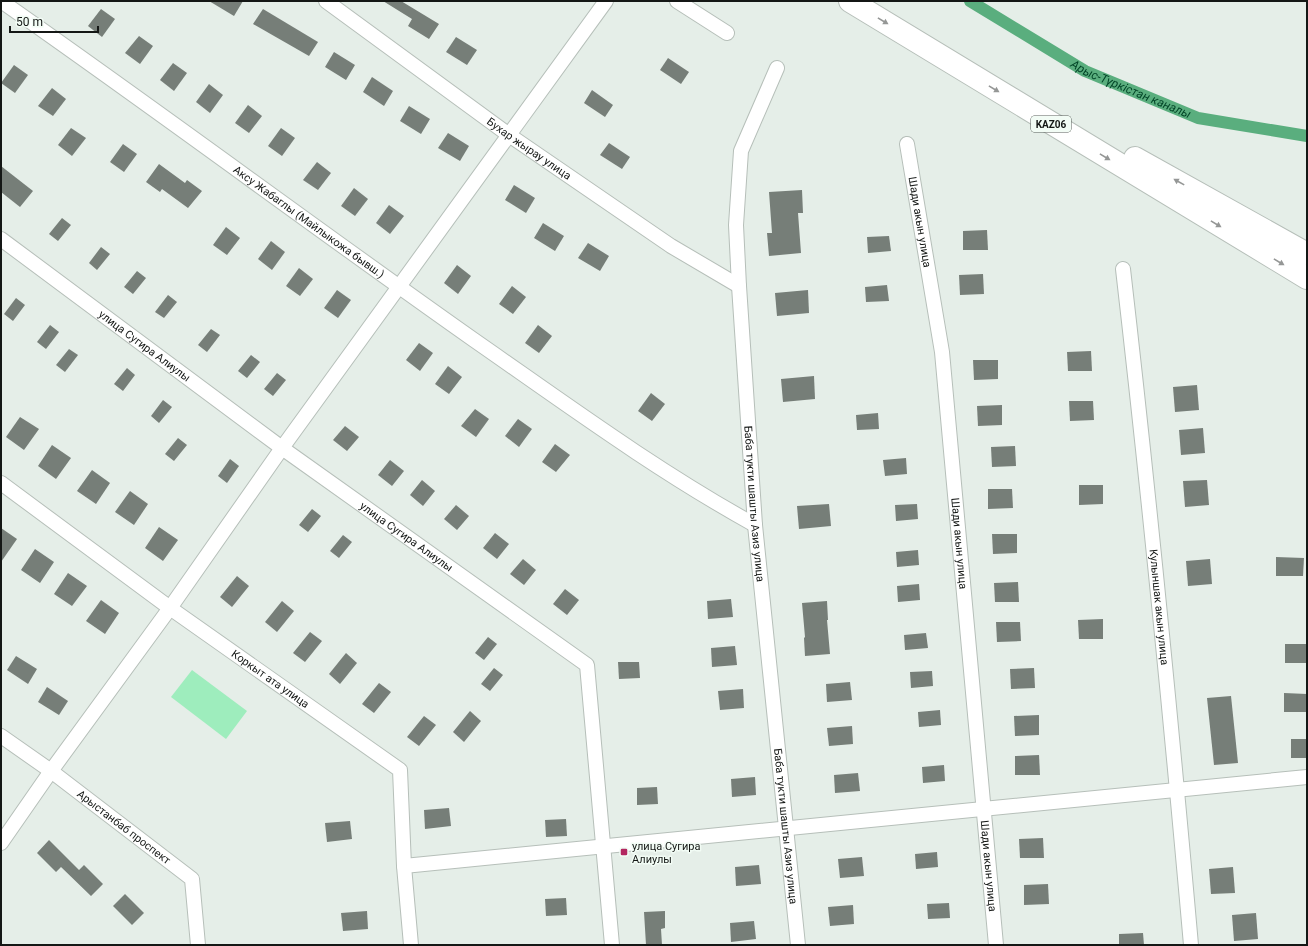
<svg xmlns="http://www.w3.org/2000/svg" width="1308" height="946" font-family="Roboto,sans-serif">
<rect width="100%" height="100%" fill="#e5eee8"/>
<polygon fill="#9eedbd" points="192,670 247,711 226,739 171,697"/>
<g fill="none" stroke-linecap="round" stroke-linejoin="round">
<path stroke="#5aae7e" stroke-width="12" id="s1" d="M970 1 1085 71 1198 118 1307 136"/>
</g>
<g fill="#767e78">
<polygon points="209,1 243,1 234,16"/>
<polygon points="383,1 401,1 439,24 429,39 408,26 412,19"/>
<polygon points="101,9 115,19 102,37 88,26"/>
<polygon points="263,9 318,42 309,56 253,24"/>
<polygon points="139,36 153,46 140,64 125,53"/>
<polygon points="456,37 477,50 467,65 446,52"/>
<polygon points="334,52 355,65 346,80 325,67"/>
<polygon points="668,58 689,72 681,84 660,70"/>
<polygon points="173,63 187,73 174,91 160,80"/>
<polygon points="14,65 28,75 15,93 1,83"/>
<polygon points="372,77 393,91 384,106 363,92"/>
<polygon points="209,84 223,95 210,113 196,102"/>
<polygon points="52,88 66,99 53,116 38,106"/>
<polygon points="592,90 613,105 605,117 584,103"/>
<polygon points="248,105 262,116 249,133 235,123"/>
<polygon points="409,106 430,119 421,134 400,121"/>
<polygon points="71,128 86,138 72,156 58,145"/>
<polygon points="281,128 295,138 282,156 268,146"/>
<polygon points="448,133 469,146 460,161 438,148"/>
<polygon points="609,143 630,157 622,169 600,155"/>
<polygon points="123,144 137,154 124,172 110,162"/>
<polygon points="317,162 331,173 318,190 303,180"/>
<polygon points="159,164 185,183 187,180 202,191 188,208 162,189 160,192 146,182"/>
<polygon points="1,166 33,191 20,207 1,192"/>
<polygon points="514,185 535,198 526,213 505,200"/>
<polygon points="354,188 368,199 355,216 341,206"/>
<polygon points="802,190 803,213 798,213 801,253 769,256 767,233 772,233 769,192"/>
<polygon points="389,205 404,216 390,234 376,223"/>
<polygon points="62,218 71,225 58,241 49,234"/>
<polygon points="543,223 564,236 555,251 534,238"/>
<polygon points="226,227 240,238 227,255 213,245"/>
<polygon points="987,230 988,250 963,250 963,231"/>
<polygon points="889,236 891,251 868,253 867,237"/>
<polygon points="271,241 285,252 272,270 258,259"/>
<polygon points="588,243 609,256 600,271 578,258"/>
<polygon points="101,247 110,254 97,270 89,263"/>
<polygon points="457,265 471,276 458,294 444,283"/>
<polygon points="299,268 313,279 300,296 286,286"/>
<polygon points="137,271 146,278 133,294 124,287"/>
<polygon points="983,274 984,294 960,295 959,275"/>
<polygon points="887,285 889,301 866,302 865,287"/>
<polygon points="512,286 526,297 513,314 499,304"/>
<polygon points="337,290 351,300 338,318 324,308"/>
<polygon points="808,290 809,313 777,316 775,293"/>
<polygon points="168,295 177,302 164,318 155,312"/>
<polygon points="16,298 25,305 13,321 4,314"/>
<polygon points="50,325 59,332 46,349 37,342"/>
<polygon points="538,325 552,336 539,353 525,343"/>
<polygon points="211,329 220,335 207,352 198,345"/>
<polygon points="419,343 433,353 420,371 406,360"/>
<polygon points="69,349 78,355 65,372 56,365"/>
<polygon points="1091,351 1092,371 1068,371 1067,352"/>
<polygon points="251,355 260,362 247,378 238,371"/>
<polygon points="973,360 998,360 998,379 974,380"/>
<polygon points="448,366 462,377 449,394 435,384"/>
<polygon points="127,368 135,375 123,391 114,384"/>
<polygon points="277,373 286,380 273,396 264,389"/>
<polygon points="814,376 815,399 783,402 781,379"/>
<polygon points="1197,385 1199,410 1175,412 1173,387"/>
<polygon points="651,393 665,404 652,421 638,411"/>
<polygon points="163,400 172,407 159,423 151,416"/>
<polygon points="1069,401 1093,401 1094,420 1070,421"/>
<polygon points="1002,405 1002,425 978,426 977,406"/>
<polygon points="475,409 489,419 476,437 461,426"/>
<polygon points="878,413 879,429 857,430 856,415"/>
<polygon points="20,417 39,429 24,450 6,437"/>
<polygon points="518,419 532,429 519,447 505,436"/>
<polygon points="345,426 359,437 347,451 333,440"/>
<polygon points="1203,428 1205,453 1181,455 1179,430"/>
<polygon points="178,438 187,445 174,461 165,454"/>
<polygon points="555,444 570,455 556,472 542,462"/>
<polygon points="52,445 71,458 56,479 38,466"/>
<polygon points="1015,446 1016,466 992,467 991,447"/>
<polygon points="906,458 907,474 885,476 883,460"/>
<polygon points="230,459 239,466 227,483 218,476"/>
<polygon points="390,460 404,471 392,486 378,475"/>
<polygon points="92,470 110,483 96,504 77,491"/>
<polygon points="422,480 435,491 423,506 410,495"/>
<polygon points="1207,480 1209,505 1185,507 1183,481"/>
<polygon points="1079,485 1103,485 1103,504 1079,505"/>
<polygon points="988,489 1012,489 1013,508 988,509"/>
<polygon points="130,491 148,504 134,525 115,512"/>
<polygon points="829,504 831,526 799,529 797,506"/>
<polygon points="917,504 918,519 896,521 895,505"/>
<polygon points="456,505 469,516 457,530 444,519"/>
<polygon points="312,509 321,516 308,532 299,525"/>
<polygon points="159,527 178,540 163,561 145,548"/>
<polygon points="1,528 17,539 1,562"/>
<polygon points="495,533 509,544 497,559 483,548"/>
<polygon points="992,534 1017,534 1017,553 993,554"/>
<polygon points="343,535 352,542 339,558 330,551"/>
<polygon points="35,549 54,562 40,583 21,570"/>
<polygon points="918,550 919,565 897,567 896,552"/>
<polygon points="1276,557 1304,558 1303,576 1276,576"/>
<polygon points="523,559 536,570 524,585 510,574"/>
<polygon points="1210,559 1212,584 1188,586 1186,561"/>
<polygon points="68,573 87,586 72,606 54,594"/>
<polygon points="237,576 249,586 232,607 220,597"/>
<polygon points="1018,582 1019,602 995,602 994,583"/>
<polygon points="919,584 920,600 898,602 897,586"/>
<polygon points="565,589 579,600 567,615 553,604"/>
<polygon points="731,599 733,617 708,619 707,601"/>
<polygon points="101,600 119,613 105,634 86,621"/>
<polygon points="282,601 294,611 277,632 265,622"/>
<polygon points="827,601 828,620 827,620 830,654 805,656 804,638 805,637 802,603"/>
<polygon points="1103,619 1103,639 1079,639 1078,620"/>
<polygon points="996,622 1020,622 1021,641 997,642"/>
<polygon points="310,632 322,641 305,662 293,653"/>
<polygon points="926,633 928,648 905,650 904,635"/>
<polygon points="488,637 497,644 484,660 475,653"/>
<rect x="1285" y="644" width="22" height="19"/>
<polygon points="735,646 737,665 712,667 711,648"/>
<polygon points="346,653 357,663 340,684 329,674"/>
<polygon points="16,656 37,669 28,684 7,670"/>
<polygon points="618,662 639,662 640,678 619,679"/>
<polygon points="494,668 503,675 490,691 481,684"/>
<polygon points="1034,668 1035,688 1011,689 1010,669"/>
<polygon points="932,671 933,686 911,688 910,672"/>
<polygon points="850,682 852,700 827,702 826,684"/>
<polygon points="379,683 391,692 374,713 362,704"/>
<polygon points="47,687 68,701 59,715 38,702"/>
<polygon points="743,689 744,708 720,710 718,691"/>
<polygon points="1284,693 1307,694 1307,712 1284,712"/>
<polygon points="1231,696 1238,763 1214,765 1207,698"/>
<polygon points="940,710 941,725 919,727 918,712"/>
<polygon points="470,711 481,721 464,742 453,732"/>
<polygon points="1039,715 1039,735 1015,736 1014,716"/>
<polygon points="424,716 436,725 419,746 407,737"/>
<polygon points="852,726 853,744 829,746 827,728"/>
<rect x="1291" y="739" width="16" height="19"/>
<polygon points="1039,755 1040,775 1015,775 1015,756"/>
<polygon points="944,765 945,781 923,783 922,767"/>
<polygon points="858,773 860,791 835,793 834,775"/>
<polygon points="755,777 756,795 732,797 731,779"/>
<polygon points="657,787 658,804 637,805 637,788"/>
<polygon points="449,808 451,826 425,829 424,810"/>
<polygon points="566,819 567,836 546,837 545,820"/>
<polygon points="350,821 352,839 327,842 325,823"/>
<polygon points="1043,838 1044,858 1020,858 1019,839"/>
<polygon points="49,840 79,870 84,865 103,884 91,896 61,867 56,872 37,853"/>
<polygon points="937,852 938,867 916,869 915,854"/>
<polygon points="862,857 864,876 840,878 838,859"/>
<polygon points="759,865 761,884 736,886 735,867"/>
<polygon points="1233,867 1235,893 1211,894 1209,869"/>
<polygon points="1048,884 1049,904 1024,905 1024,885"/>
<polygon points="125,894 144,913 132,925 113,906"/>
<polygon points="566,898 567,915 546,916 545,899"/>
<polygon points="949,903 950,918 928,919 927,904"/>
<polygon points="853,905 854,924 830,926 828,907"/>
<polygon points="367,911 368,929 343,931 341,913"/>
<polygon points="665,911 665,928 661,929 662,945 646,945 644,912"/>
<polygon points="1256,913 1258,939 1234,941 1232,915"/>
<polygon points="754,921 756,939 731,942 730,923"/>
<polygon points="1143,933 1144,945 1119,945 1119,934"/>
</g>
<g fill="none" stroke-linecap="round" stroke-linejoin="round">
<g stroke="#b6bfb9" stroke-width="16">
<g id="street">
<path id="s2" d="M1 1C160 112 315 228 474 340 566 404 657 471 755 525"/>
<path id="s3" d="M326 1 509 135 671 246 739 286"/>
<polyline points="677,1 727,33"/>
<path id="s4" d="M777 68 741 151 736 225 739 286 755 525 798 945"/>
<path id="s5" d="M907 144 942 352 996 945"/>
<path id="s6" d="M1 239 282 448 587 665 612 945"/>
<path id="s7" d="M1123 269C1149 494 1171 719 1191 945"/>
<path id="s8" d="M1 483 170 608 400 770 404 866 411 945"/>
<path id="s9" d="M1 736 51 771 192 879 198 945"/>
<polyline points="1,843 51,771 170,608 282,448 606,1"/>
<polyline points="404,866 1307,777"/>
</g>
</g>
<g stroke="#b6bfb9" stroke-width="24">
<g id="highway">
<polyline points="850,1 1307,278"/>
<polyline points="1135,158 1307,254"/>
</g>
</g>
<use href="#street" stroke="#fff" stroke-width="14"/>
<use href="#highway" stroke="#fff" stroke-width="22"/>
</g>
<defs><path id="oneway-solid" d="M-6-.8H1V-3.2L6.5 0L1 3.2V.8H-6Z"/></defs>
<g fill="#959796">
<use href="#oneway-solid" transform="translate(883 21) rotate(31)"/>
<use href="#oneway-solid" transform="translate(994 89) rotate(31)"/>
<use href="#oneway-solid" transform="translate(1105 157) rotate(31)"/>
<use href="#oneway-solid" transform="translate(1179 182) rotate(-151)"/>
<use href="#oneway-solid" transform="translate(1216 224) rotate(31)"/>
<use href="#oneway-solid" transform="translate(1279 262) rotate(31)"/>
</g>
<rect fill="#b32760" stroke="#f2fcf5" stroke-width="1.5" x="620" y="848" width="8" height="8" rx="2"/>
<g text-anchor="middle" stroke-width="3" stroke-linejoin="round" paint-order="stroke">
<rect fill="#f2fcf5" stroke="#575c58" stroke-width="1" x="1031" y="116" width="40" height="16" rx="3"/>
<g font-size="10" font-weight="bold" fill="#141715">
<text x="1051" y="128">KАZ06</text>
</g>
<g font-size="11" fill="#141715" stroke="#f2fcf5">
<text dy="4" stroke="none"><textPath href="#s3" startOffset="251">Бухар жырау улица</textPath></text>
<text dy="4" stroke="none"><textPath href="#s2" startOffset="379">Аксу Жабаглы (Майлыкожа бывш.)</textPath></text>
<text dy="4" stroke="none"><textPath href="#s5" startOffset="79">Шади акын улица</textPath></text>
<text dy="4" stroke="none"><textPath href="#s6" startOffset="179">улица Сугира Алиулы</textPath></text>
<text dy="4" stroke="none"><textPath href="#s4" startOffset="444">Баба тукти шашты Азиз улица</textPath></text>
<text dy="4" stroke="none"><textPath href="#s6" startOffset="503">улица Сугира Алиулы</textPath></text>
<text dy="4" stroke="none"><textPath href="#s5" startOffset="403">Шади акын улица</textPath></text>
<text dy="4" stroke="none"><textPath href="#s7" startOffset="340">Кулыншак акын улица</textPath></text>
<text dy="4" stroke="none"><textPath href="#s8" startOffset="333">Коркыт ата улица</textPath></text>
<text dy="4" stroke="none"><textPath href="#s4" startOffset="768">Баба тукти шашты Азиз улица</textPath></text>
<text dy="4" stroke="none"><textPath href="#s9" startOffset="153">Арыстанбаб проспект</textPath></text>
<text dy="4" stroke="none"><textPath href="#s5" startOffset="727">Шади акын улица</textPath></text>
</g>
<g font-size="11" fill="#141715" stroke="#f2fcf5" text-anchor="start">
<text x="632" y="850">улица Сугира<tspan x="632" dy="13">Алиулы</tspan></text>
</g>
<g font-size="12" font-style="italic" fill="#004426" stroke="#f2fcf5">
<text dy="4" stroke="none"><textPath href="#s1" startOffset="184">Арыс-Түркістан каналы</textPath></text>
</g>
</g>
<rect width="1308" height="946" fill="none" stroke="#141715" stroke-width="4"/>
<path d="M10 26v6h88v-6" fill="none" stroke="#141715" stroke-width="2"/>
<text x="16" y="26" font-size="12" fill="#141715" stroke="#f2fcf5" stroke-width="3" paint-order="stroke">50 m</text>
</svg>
